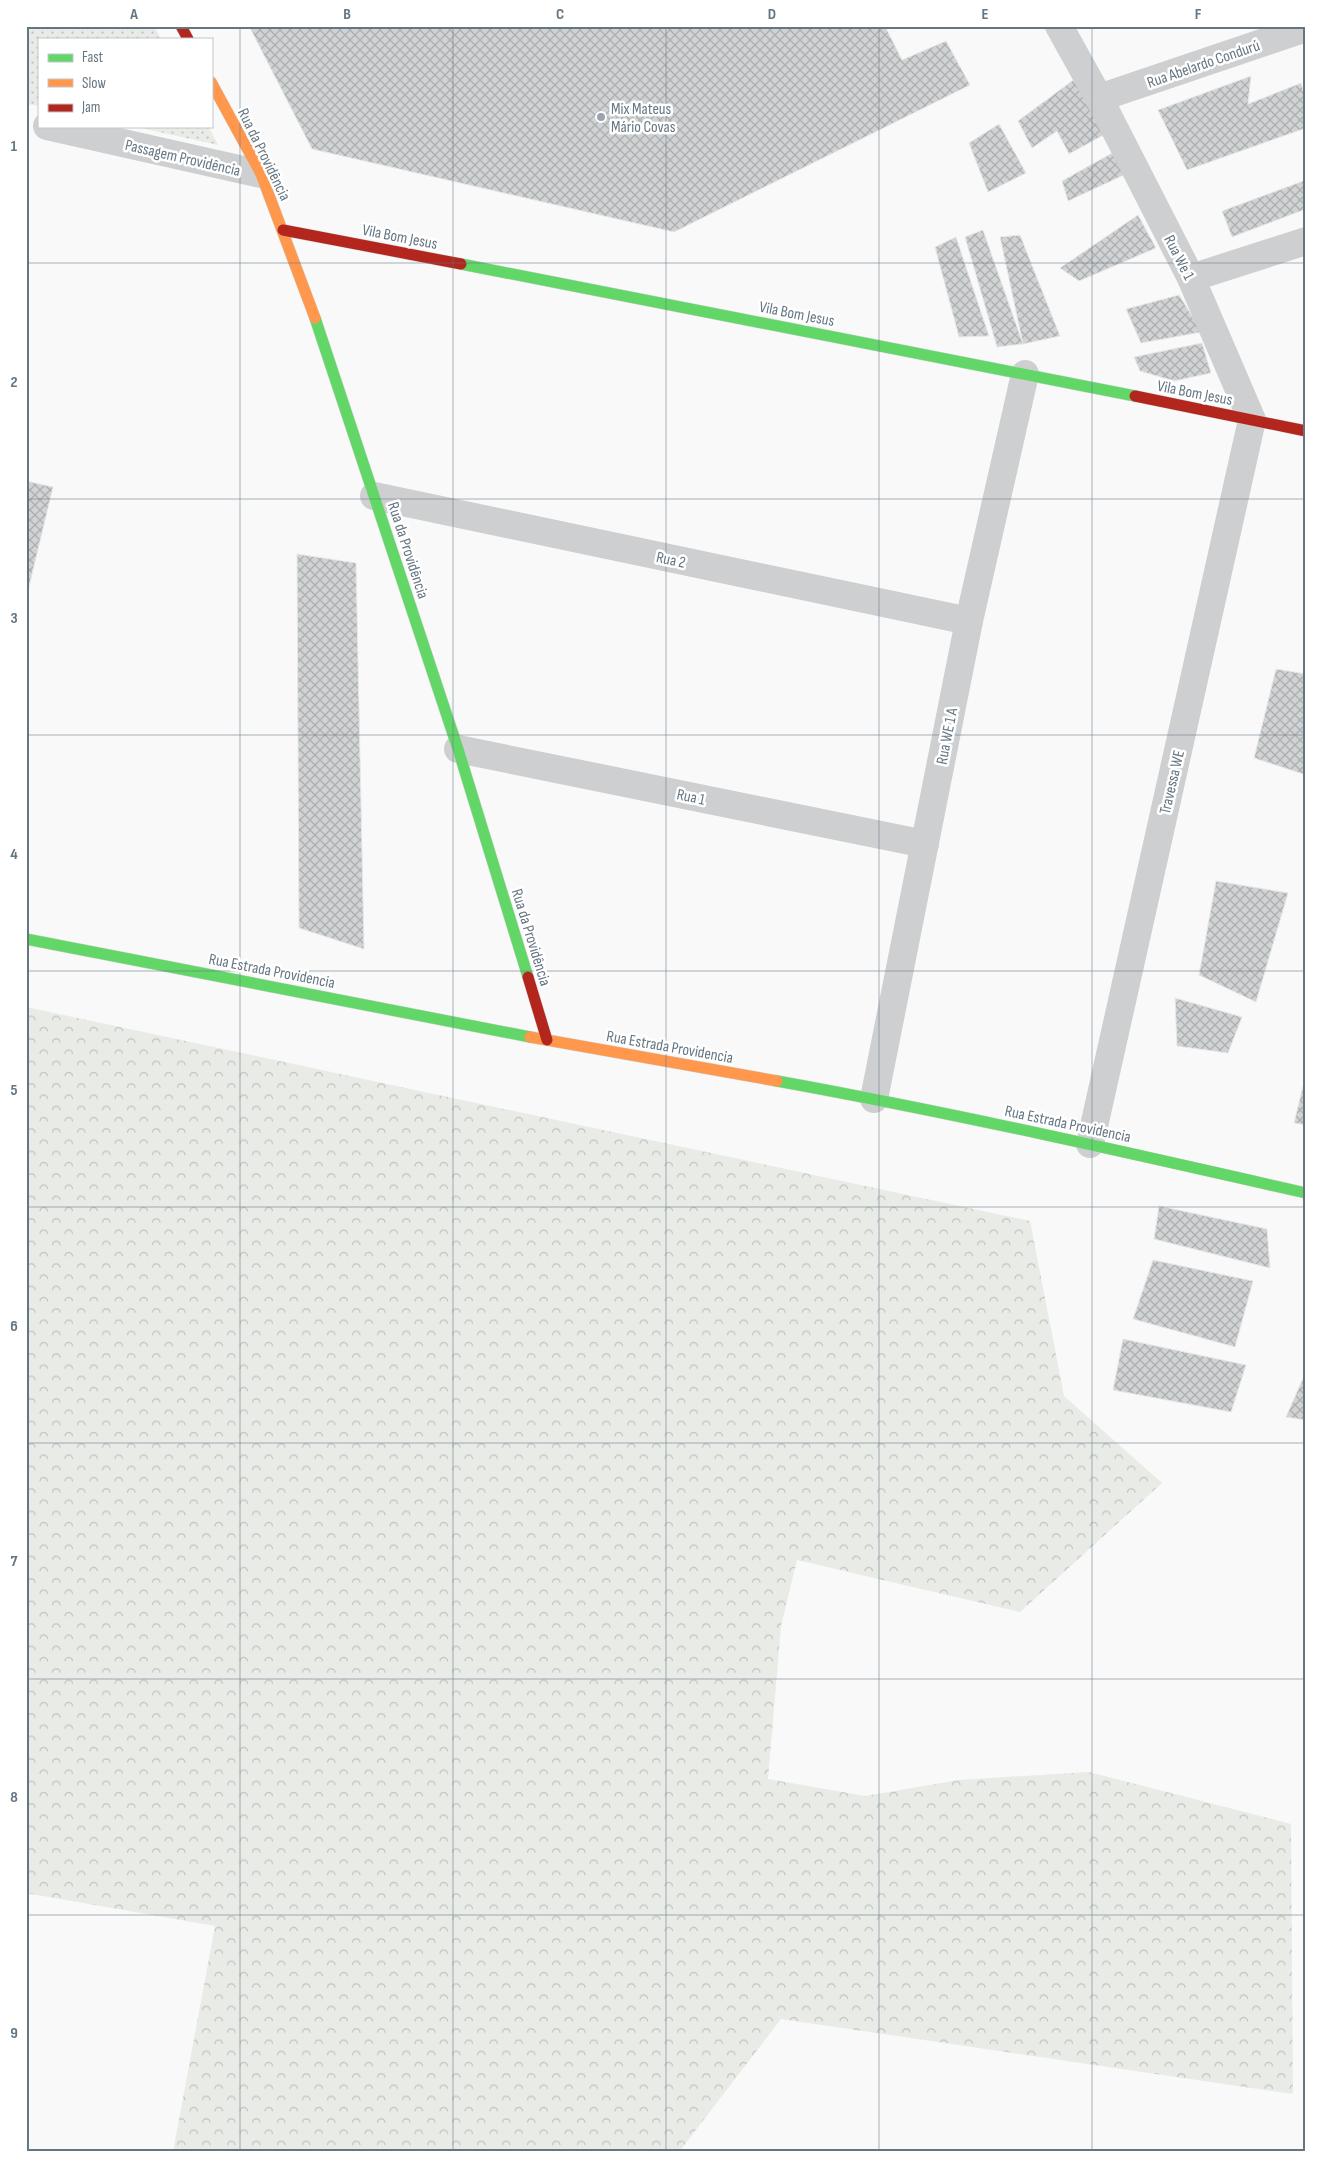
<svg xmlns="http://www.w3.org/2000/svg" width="1332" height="2178" font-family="'Sofia Sans Condensed',sans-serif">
<defs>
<pattern id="grass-dots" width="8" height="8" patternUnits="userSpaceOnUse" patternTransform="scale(1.25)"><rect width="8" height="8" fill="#e8ebe6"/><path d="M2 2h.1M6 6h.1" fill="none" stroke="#c0c3c0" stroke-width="1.8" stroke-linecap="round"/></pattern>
<pattern id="forest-crowns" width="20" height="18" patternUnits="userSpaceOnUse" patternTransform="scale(1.25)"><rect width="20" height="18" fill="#e8ebe6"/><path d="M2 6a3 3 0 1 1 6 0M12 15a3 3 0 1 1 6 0" fill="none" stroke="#c0c3c0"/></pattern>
<pattern id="building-cross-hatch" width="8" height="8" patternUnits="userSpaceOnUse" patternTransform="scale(1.25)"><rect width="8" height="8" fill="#d0d2d3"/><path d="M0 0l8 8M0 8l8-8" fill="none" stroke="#acafb1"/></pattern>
</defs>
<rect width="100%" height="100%" fill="#f9f9f9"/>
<g fill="url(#grass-dots)">
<polygon points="26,26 154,26 161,39 39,39 39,106 26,104"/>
<polygon points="132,126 208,126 218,145"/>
</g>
<polygon fill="url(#forest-crowns)" points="26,1007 1030,1221 1064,1396 1162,1483 1020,1612 797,1560 781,1626 768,1779 865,1796 959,1780 1089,1772 1291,1824 1293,2094 781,2019 679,2152 173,2152 215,1926 26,1893"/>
<g fill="url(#building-cross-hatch)" stroke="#e8e8e8">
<polygon points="249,26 885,26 902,60 946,41 970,85 674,232 312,149"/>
<polygon points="1251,76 1248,104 1301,83 1306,100 1306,128 1187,170 1158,110"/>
<polygon points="1076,78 1109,132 1069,154 1057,131 1032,148 1018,121"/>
<polygon points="999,124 1026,173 988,192 969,143"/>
<polygon points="1123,147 1126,174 1068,201 1062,181"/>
<polygon points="1306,180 1306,209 1232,237 1222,211"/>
<polygon points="1138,215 1156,248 1079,281 1060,268"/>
<polygon points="983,230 1023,344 997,347 965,237"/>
<polygon points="1020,235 1060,336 1023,344 1000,237"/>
<polygon points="956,237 989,336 959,337 935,247"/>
<polygon points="1179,295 1202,332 1141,343 1126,309"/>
<polygon points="1202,343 1211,373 1174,381 1140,371 1134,357"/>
<polygon points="26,481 53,487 26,599"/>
<polygon points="297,554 356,563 364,949 299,928"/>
<polygon points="1276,669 1306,674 1306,775 1254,758"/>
<polygon points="1216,881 1288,893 1256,1002 1199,975"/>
<polygon points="1175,998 1242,1017 1228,1053 1177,1046"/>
<polygon points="1303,1086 1306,1087 1306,1125 1294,1123"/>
<polygon points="1159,1206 1267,1229 1270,1268 1154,1239"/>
<polygon points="1153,1260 1253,1281 1235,1347 1133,1319"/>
<polygon points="1123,1339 1246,1365 1231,1412 1113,1390"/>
<polygon points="1304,1376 1306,1376 1306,1420 1286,1417"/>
</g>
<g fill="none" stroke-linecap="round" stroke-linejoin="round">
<g stroke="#d5d6d7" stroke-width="12">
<g id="fast">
<polyline points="461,264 1135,396"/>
<polyline points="315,318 458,749 528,977"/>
<polyline points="26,939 530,1037"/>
<path d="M777 1081C954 1113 1130 1153 1306 1193"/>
</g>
</g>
<g stroke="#d5d6d7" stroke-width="12">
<g id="slow">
<polyline points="211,82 261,174 315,318"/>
<polyline points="530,1037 777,1081"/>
</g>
</g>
<g stroke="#d5d6d7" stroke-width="12">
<g id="jam">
<polyline points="181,26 188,39"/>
<polyline points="283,230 461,264"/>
<polyline points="1135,396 1306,431"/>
<polyline points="528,977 547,1040"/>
</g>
</g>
<g stroke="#cecfd0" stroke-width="28">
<polyline points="1059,26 1099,98 1191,278 1252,420 1090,1144"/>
<polyline points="1099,98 1306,28"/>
<polyline points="47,126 261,174"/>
<polyline points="1191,278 1306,241"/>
<polyline points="374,496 969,621"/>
<polyline points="458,749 925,844"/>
<polyline points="874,1099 969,621 1025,374"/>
</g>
<use href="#fast" stroke="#63d668" stroke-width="11"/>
<use href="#slow" stroke="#ff974d" stroke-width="11"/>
<use href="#jam" stroke="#b3261e" stroke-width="11"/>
</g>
<path fill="none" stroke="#657683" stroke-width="1" stroke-opacity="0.55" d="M240 26V2152M453 26V2152M666 26V2152M879 26V2152M1092 26V2152M26 263H1306M26 499H1306M26 735H1306M26 971H1306M26 1207H1306M26 1443H1306M26 1679H1306M26 1915H1306"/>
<circle fill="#99a4ac" stroke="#fff" stroke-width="2" cx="601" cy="117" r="5"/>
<g text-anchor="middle" stroke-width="5" stroke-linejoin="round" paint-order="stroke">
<g font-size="16" fill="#657683" stroke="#fff">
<text transform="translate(1203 63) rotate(-19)" y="6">Rua Abelardo Condurú</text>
<text transform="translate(265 154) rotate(64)" y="6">Rua da Providência</text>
<text transform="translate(183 157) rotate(13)" y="6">Passagem Providência</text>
<text transform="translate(400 236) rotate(11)" y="6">Vila Bom Jesus</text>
<text transform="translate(1180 257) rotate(63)" y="6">Rua We 1</text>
<text transform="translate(797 313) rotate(11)" y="6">Vila Bom Jesus</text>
<text transform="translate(1195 392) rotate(11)" y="6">Vila Bom Jesus</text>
<text transform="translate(409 550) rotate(72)" y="6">Rua da Providência</text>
<text transform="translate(671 559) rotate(12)" y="6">Rua 2</text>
<text transform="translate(946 736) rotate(-79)" y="6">Rua WE 1 A</text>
<text transform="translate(1171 782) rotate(-77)" y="6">Travessa WE</text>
<text transform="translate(691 796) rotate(12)" y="6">Rua 1</text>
<text transform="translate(532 937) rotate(73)" y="6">Rua da Providência</text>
<text transform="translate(272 970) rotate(11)" y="6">Rua Estrada Providencia</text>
<text transform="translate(670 1046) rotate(10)" y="6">Rua Estrada Providencia</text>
<text transform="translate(1068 1123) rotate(12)" y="6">Rua Estrada Providencia</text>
</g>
<g font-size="16" fill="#657683" stroke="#fff" text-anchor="start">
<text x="611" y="114">Mix Mateus<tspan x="611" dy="18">Mário Covas</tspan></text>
</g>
</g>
<rect width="1332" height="2178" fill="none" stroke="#ffffff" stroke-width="55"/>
<rect x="38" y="38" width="175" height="90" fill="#ffffff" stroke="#c1c8cd"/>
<rect x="48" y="54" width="25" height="8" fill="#63d668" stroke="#c1c8cd"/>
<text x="82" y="62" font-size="15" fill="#657683">Fast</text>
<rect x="48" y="79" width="25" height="8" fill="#ff974d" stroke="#c1c8cd"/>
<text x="82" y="88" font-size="15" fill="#657683">Slow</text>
<rect x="48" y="104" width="25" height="8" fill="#b3261e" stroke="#c1c8cd"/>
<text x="82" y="112" font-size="15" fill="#657683">Jam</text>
<rect x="28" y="28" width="1276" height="2122" fill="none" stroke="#657683" stroke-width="2"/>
<g font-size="16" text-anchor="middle" font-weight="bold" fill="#657683">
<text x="134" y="19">A</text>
<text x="347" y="19">B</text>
<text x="560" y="19">C</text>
<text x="772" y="19">D</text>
<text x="985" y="19">E</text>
<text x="1198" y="19">F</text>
<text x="14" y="151">1</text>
<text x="14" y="387">2</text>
<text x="14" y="623">3</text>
<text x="14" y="859">4</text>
<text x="14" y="1095">5</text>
<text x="14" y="1331">6</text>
<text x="14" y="1566">7</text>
<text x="14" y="1802">8</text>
<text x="14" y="2038">9</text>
</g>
</svg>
